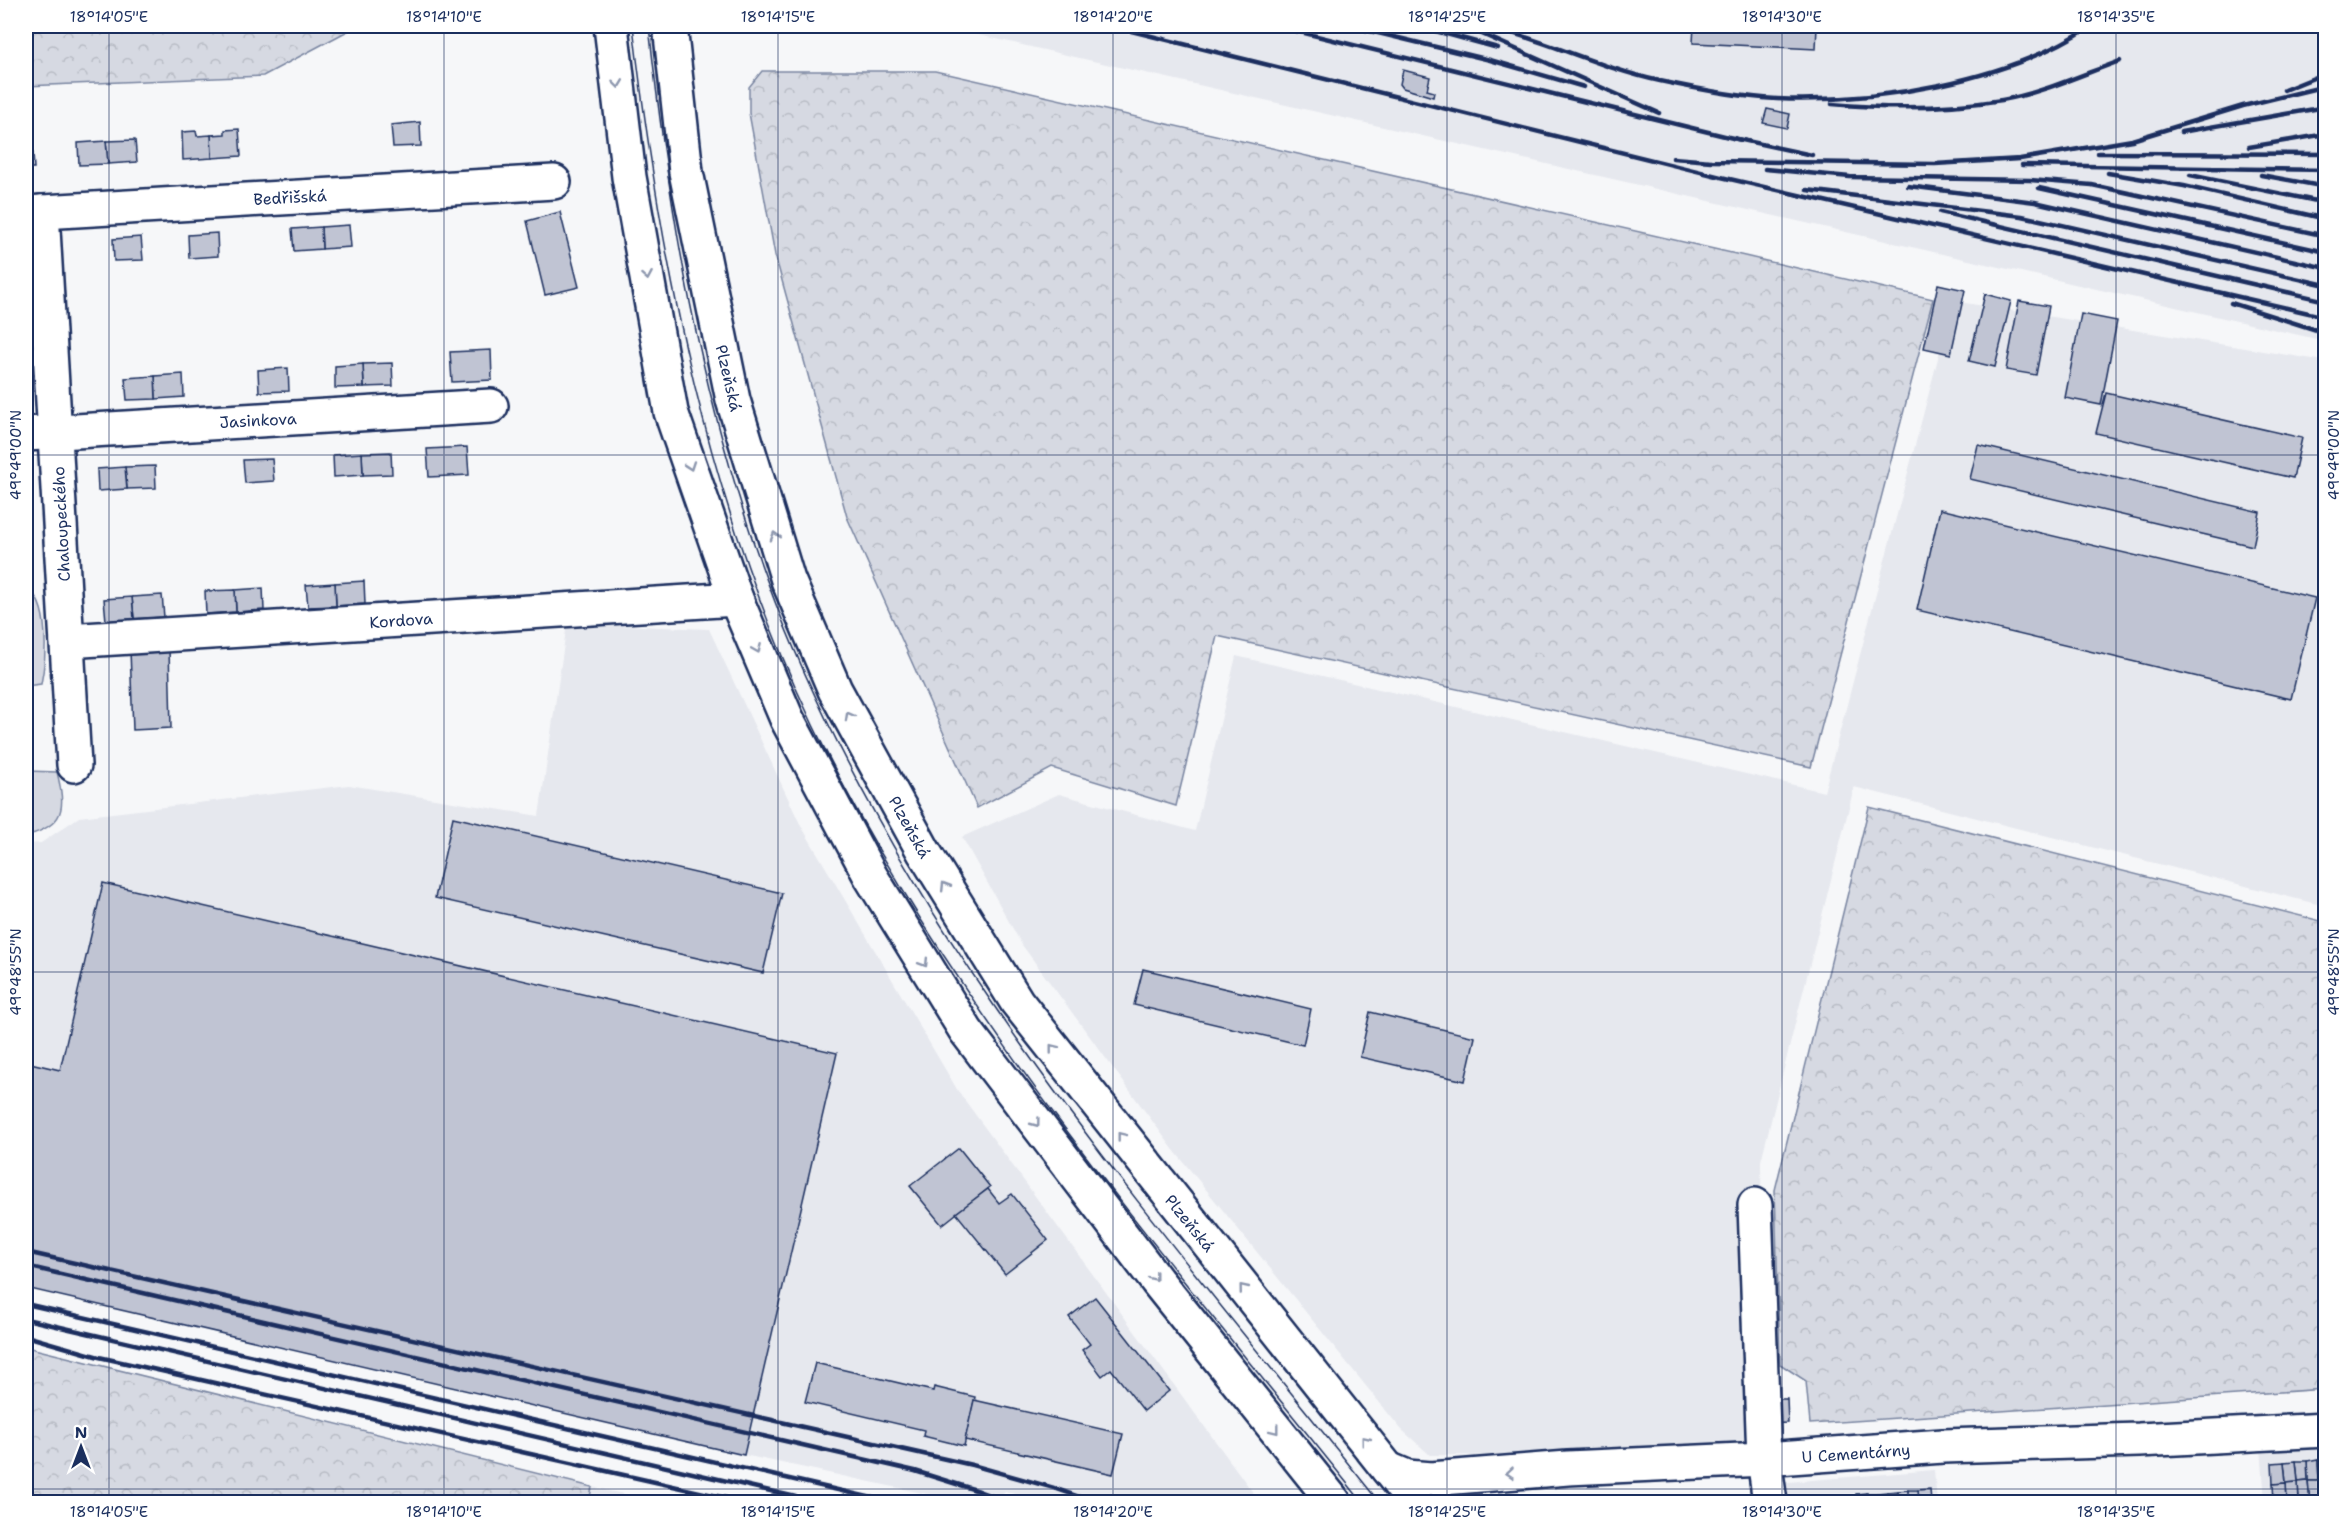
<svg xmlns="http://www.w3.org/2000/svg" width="2351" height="1528" font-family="'Shantell Sans',sans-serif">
<defs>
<pattern id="forest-crowns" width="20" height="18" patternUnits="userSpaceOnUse" patternTransform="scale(1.5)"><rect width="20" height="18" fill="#d6d9e2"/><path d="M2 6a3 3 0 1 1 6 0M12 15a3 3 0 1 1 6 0" fill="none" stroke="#b7bbc4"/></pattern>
</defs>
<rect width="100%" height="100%" fill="#f6f7f9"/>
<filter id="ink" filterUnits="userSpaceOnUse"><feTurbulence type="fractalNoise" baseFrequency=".0167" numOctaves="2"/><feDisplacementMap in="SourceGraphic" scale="12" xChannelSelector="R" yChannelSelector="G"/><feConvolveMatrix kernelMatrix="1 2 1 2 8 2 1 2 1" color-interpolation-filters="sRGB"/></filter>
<g filter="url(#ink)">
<g fill="#e6e8ee">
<polygon points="939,26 2325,26 2325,341"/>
<polygon points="1953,301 2325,361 2325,906 1854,787 1761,1161 1764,1459 1430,1455 1401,1429 1173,1149 1022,945 962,837 1059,794 1195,831 1236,656 1824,792"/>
<polygon points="567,623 709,629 800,824 958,1091 1260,1502 1036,1502 1005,1491 999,1502 964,1502 744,1455 26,1288 26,844 41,843 79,817 349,785 539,816"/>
<polygon points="2325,1430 2325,1502 2265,1502 2260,1434"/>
<polygon points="1934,1470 1937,1502 1779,1502 1776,1483"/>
<polygon points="592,1487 659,1502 589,1502"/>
</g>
<g fill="#d6d9e2" stroke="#7884a0" stroke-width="1.5">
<path d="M26 588C51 601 46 660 41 684L26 686Z"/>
<path d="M26 771 57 772C66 809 65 825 26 836Z"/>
</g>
<g fill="url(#forest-crowns)" stroke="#7884a0" stroke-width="1.5">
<polygon points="26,26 357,26 263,76 26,86"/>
<polygon points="762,71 935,71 1933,299 1811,767 1217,636 1176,806 1052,768 977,808 847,517 775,255 749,113 749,87"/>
<polygon points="1869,807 2325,922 2325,1389 1810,1424 1806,1381 1780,1364 1775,1190"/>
<polygon points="26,1347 592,1487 589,1502 26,1502"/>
</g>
<g fill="#c0c4d3" stroke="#1b2f5e" stroke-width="1.5">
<polygon points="1694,26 1817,26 1816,49 1693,43"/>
<polygon points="1403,70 1430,77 1427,90 1434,92 1433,97 1403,88 1400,84"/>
<polygon points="1767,109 1790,114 1787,128 1763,123"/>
<polygon points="420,122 421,146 393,147 391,125"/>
<polygon points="239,129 241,156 212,158 211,135 225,134 225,130"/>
<polygon points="196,131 197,136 211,135 212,158 183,160 182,132"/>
<polygon points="26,140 32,140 34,168 26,168"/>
<polygon points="135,140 137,162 108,164 106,141"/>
<polygon points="106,141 108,164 79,165 78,143"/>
<polygon points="560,212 579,287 545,295 527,221"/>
<polygon points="349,225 351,247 322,249 321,227"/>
<polygon points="321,227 322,249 294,251 292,229"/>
<polygon points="217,233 218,256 189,258 188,235"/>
<polygon points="141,237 143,260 114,261 113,239"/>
<polygon points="1938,284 1965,290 1951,354 1924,348"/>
<polygon points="1985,294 2011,301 1995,367 1969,361"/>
<polygon points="2019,301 2049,306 2036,375 2006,370"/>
<polygon points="2081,314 2117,321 2101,405 2065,398"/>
<polygon points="491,350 492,380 452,382 450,352"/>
<polygon points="392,363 393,386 364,387 363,364"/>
<polygon points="363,364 364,387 335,388 335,366"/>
<polygon points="288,368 289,391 259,392 258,370"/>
<polygon points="183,374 184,397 156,399 155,376"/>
<polygon points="155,376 156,399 127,400 125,378"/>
<polygon points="2106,393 2302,438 2293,478 2096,433"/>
<polygon points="1978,445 2260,512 2253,546 1970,479"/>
<polygon points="467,447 469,475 429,477 427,449"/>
<polygon points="391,452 392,474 363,475 362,453"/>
<polygon points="362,453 363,475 334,477 333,455"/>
<polygon points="272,459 274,481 245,483 243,460"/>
<polygon points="155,466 156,488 127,489 125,467"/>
<polygon points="125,467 127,489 98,491 97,469"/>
<polygon points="1940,509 2315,598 2291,699 1917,610"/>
<polygon points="364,581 365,604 336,606 335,583"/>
<polygon points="335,583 336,606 308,607 306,585"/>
<polygon points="263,588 264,610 236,612 235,590"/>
<polygon points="235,590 236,612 206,614 205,591"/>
<polygon points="162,595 164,617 134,619 132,597"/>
<polygon points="132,597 134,619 106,621 104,599"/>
<polygon points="169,648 171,728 133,730 130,650"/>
<polygon points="453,817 782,893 763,973 435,898"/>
<polygon points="103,883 837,1053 744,1455 26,1288 26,1062 60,1070"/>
<polygon points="1143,969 1311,1009 1303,1045 1134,1005"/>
<polygon points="1370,1012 1475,1037 1465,1081 1360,1057"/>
<polygon points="959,1148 990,1187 942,1225 910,1186"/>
<polygon points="988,1189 999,1203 1012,1194 1048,1240 1005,1274 956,1213"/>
<polygon points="1095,1297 1169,1391 1144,1411 1111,1369 1102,1376 1082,1350 1090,1344 1069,1317"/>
<polygon points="815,1363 933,1391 934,1387 975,1397 964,1446 923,1436 924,1430 805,1402"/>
<polygon points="1766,1399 1787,1399 1788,1423 1767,1424"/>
<polygon points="974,1400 1123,1434 1113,1474 965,1440"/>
<polygon points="2318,1459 2319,1481 2308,1481 2307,1461"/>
<polygon points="2318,1459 2326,1459 2326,1480 2319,1481"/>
<polygon points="2296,1461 2307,1461 2308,1481 2298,1482"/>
<polygon points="2296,1461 2298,1482 2286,1483 2284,1462"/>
<polygon points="2284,1462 2286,1483 2273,1484 2272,1463"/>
<polygon points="2326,1480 2326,1502 2321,1502 2319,1481"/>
<polygon points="2308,1481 2310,1502 2299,1502 2298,1482"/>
<polygon points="2308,1481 2319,1481 2321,1502 2310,1502"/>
<polygon points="2298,1482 2299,1502 2287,1502 2286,1483"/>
<polygon points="2286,1483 2287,1502 2274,1502 2273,1484"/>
<polygon points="1930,1489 1931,1502 1919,1502 1918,1490"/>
<polygon points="1908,1490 1909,1502 1898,1502 1898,1491"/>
<polygon points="1908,1490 1918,1490 1919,1502 1909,1502"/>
<polygon points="1898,1491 1898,1502 1888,1502 1887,1492"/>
<polygon points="1887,1492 1888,1502 1878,1502 1877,1493"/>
<polygon points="1866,1493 1867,1502 1856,1502 1856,1494"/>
<polygon points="1866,1493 1877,1493 1878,1502 1867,1502"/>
</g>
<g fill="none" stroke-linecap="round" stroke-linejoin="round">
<g stroke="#1b2f5e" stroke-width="38">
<g id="minor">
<polyline points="42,212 74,765"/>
<polyline points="26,213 554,182"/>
<polyline points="26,434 491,406"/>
<polyline points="67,641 736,599"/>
<polyline points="1755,1205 1764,1459 1770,1502"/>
<polyline points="1388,1469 1407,1477 1431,1479 1568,1468 1764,1459 1943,1446 2139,1440 2326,1430"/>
</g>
</g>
<g stroke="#1b2f5e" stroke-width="38">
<g id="major">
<polyline points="611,26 629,177 671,412 736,599 787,719 871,877 966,1031 1157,1281 1334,1502"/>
<polyline points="670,26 686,172 733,400 788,580 835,690 924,852 1017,1002 1414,1502"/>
</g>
</g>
<use href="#minor" stroke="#fff" stroke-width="33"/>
<use href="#major" stroke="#fff" stroke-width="33"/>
<g stroke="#1b2f5e" stroke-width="1.5">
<path d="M633 26C661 266 708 506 813 725 951 1013 1165 1255 1362 1502"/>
<path d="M649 26C669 214 701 399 766 578 895 929 1149 1214 1379 1502"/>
</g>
<g stroke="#1b2f5e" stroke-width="4.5">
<polyline points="1111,26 1721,177 2326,317"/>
<polyline points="1276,26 1741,140"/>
<polyline points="1349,26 1490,60 1584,87"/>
<polyline points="1417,26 1498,48"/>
<polyline points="1464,26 1659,113"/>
<path d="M1487 26C1546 40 1600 68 1660 81 1697 89 1738 97 1777 99 1876 103 2007 82 2091 26"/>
<polyline points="2284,90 2326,73"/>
<path d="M1832 104C1888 109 1946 109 2002 100 2042 93 2081 75 2120 61"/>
<polyline points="2181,132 2326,107"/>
<polyline points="1733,138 1812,155"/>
<polyline points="2249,147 2326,134"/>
<polyline points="2098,153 2326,154"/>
<polyline points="1673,158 1711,161 1935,164 2020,159 2132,140 2243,106 2326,86"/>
<polyline points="2022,165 2326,170"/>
<polyline points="1765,169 1850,177 2030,180 2092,185 2326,236"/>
<polyline points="2108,173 2184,186 2326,219"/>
<polyline points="2190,175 2326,203"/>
<polyline points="2261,175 2326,187"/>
<polyline points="1908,186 2035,202 2326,268"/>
<polyline points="2039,188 2326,252"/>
<polyline points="1807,190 2022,216 2326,285"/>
<polyline points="1940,212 2326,301"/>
<polyline points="2231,303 2326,333"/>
<polyline points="26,1252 972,1465 1054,1488 1094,1502"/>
<polyline points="26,1266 915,1471 979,1491"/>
<polyline points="26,1304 890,1502"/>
<polyline points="26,1319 818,1502"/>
<polyline points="26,1336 99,1357 744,1502"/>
<polyline points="973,1489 1008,1502"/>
</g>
</g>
<defs><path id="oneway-chevron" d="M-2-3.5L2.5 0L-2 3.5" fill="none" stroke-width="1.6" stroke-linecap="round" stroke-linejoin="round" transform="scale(1.5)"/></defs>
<g stroke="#8d97ae">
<use href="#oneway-chevron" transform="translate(618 84) rotate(83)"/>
<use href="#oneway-chevron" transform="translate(647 276) rotate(80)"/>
<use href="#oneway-chevron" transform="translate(690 466) rotate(71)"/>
<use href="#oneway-chevron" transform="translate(775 536) rotate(-107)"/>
<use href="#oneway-chevron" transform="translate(757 649) rotate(67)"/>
<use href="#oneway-chevron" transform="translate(849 716) rotate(-119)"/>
<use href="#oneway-chevron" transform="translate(945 886) rotate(-122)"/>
<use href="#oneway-chevron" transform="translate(924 963) rotate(58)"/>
<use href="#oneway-chevron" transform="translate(1053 1048) rotate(-128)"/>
<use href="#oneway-chevron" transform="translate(1036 1123) rotate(53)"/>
<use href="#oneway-chevron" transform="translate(1121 1136) rotate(-128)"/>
<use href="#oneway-chevron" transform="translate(1154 1277) rotate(52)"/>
<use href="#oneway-chevron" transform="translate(1243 1288) rotate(-129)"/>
<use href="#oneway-chevron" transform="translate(1275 1430) rotate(52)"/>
<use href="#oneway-chevron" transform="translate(1365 1440) rotate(-129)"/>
<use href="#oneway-chevron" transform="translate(1510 1473) rotate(175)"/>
</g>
</g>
<path fill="none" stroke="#1b2f5e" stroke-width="1.5" stroke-opacity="0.45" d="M109 26V1502M444 26V1502M778 26V1502M1113 26V1502M1447 26V1502M1782 26V1502M2116 26V1502M26 455H2326M26 972H2326M26 1489H2326"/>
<g text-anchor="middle" stroke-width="4.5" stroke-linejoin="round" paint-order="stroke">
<g font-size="16" fill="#1b2f5e" stroke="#fff">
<text transform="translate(290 197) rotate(-3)" y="6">Bedřišská</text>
<text transform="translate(729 378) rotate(77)" y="6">Plzeňská</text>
<text transform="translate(258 420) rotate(-3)" y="6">Jasinkova</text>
<text transform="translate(61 524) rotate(-93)" y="6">Chaloupeckého</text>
<text transform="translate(401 620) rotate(-4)" y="6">Kordova</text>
<text transform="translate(910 827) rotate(61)" y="6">Plzeňská</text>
<text transform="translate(1190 1223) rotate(51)" y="6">Plzeňská</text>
<text transform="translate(1856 1453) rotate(-4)" y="6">U Cementárny</text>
</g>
</g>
<rect width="2351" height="1528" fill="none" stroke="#fff" stroke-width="66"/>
<g transform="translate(81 1447)" stroke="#ffffff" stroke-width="4.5" paint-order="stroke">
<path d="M0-4.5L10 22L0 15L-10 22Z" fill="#1b2f5e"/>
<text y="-9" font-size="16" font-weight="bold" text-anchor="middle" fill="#1b2f5e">N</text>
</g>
<rect x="33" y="33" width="2285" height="1462" fill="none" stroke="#1b2f5e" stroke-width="2"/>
<g font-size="15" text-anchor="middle" fill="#1b2f5e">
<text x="109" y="22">18°14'05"E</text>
<text x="444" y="22">18°14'10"E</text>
<text x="778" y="22">18°14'15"E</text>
<text x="1113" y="22">18°14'20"E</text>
<text x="1447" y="22">18°14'25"E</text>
<text x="1782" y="22">18°14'30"E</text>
<text x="2116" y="22">18°14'35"E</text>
<text transform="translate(16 455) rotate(-90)" y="5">49°49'00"N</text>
<text transform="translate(2334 455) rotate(-90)" y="5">49°49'00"N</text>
<text transform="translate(16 972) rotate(-90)" y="5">49°48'55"N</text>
<text transform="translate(2334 972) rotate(-90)" y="5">49°48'55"N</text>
<text x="109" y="1517">18°14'05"E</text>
<text x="444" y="1517">18°14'10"E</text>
<text x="778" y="1517">18°14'15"E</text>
<text x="1113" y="1517">18°14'20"E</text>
<text x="1447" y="1517">18°14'25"E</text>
<text x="1782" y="1517">18°14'30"E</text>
<text x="2116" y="1517">18°14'35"E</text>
</g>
</svg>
